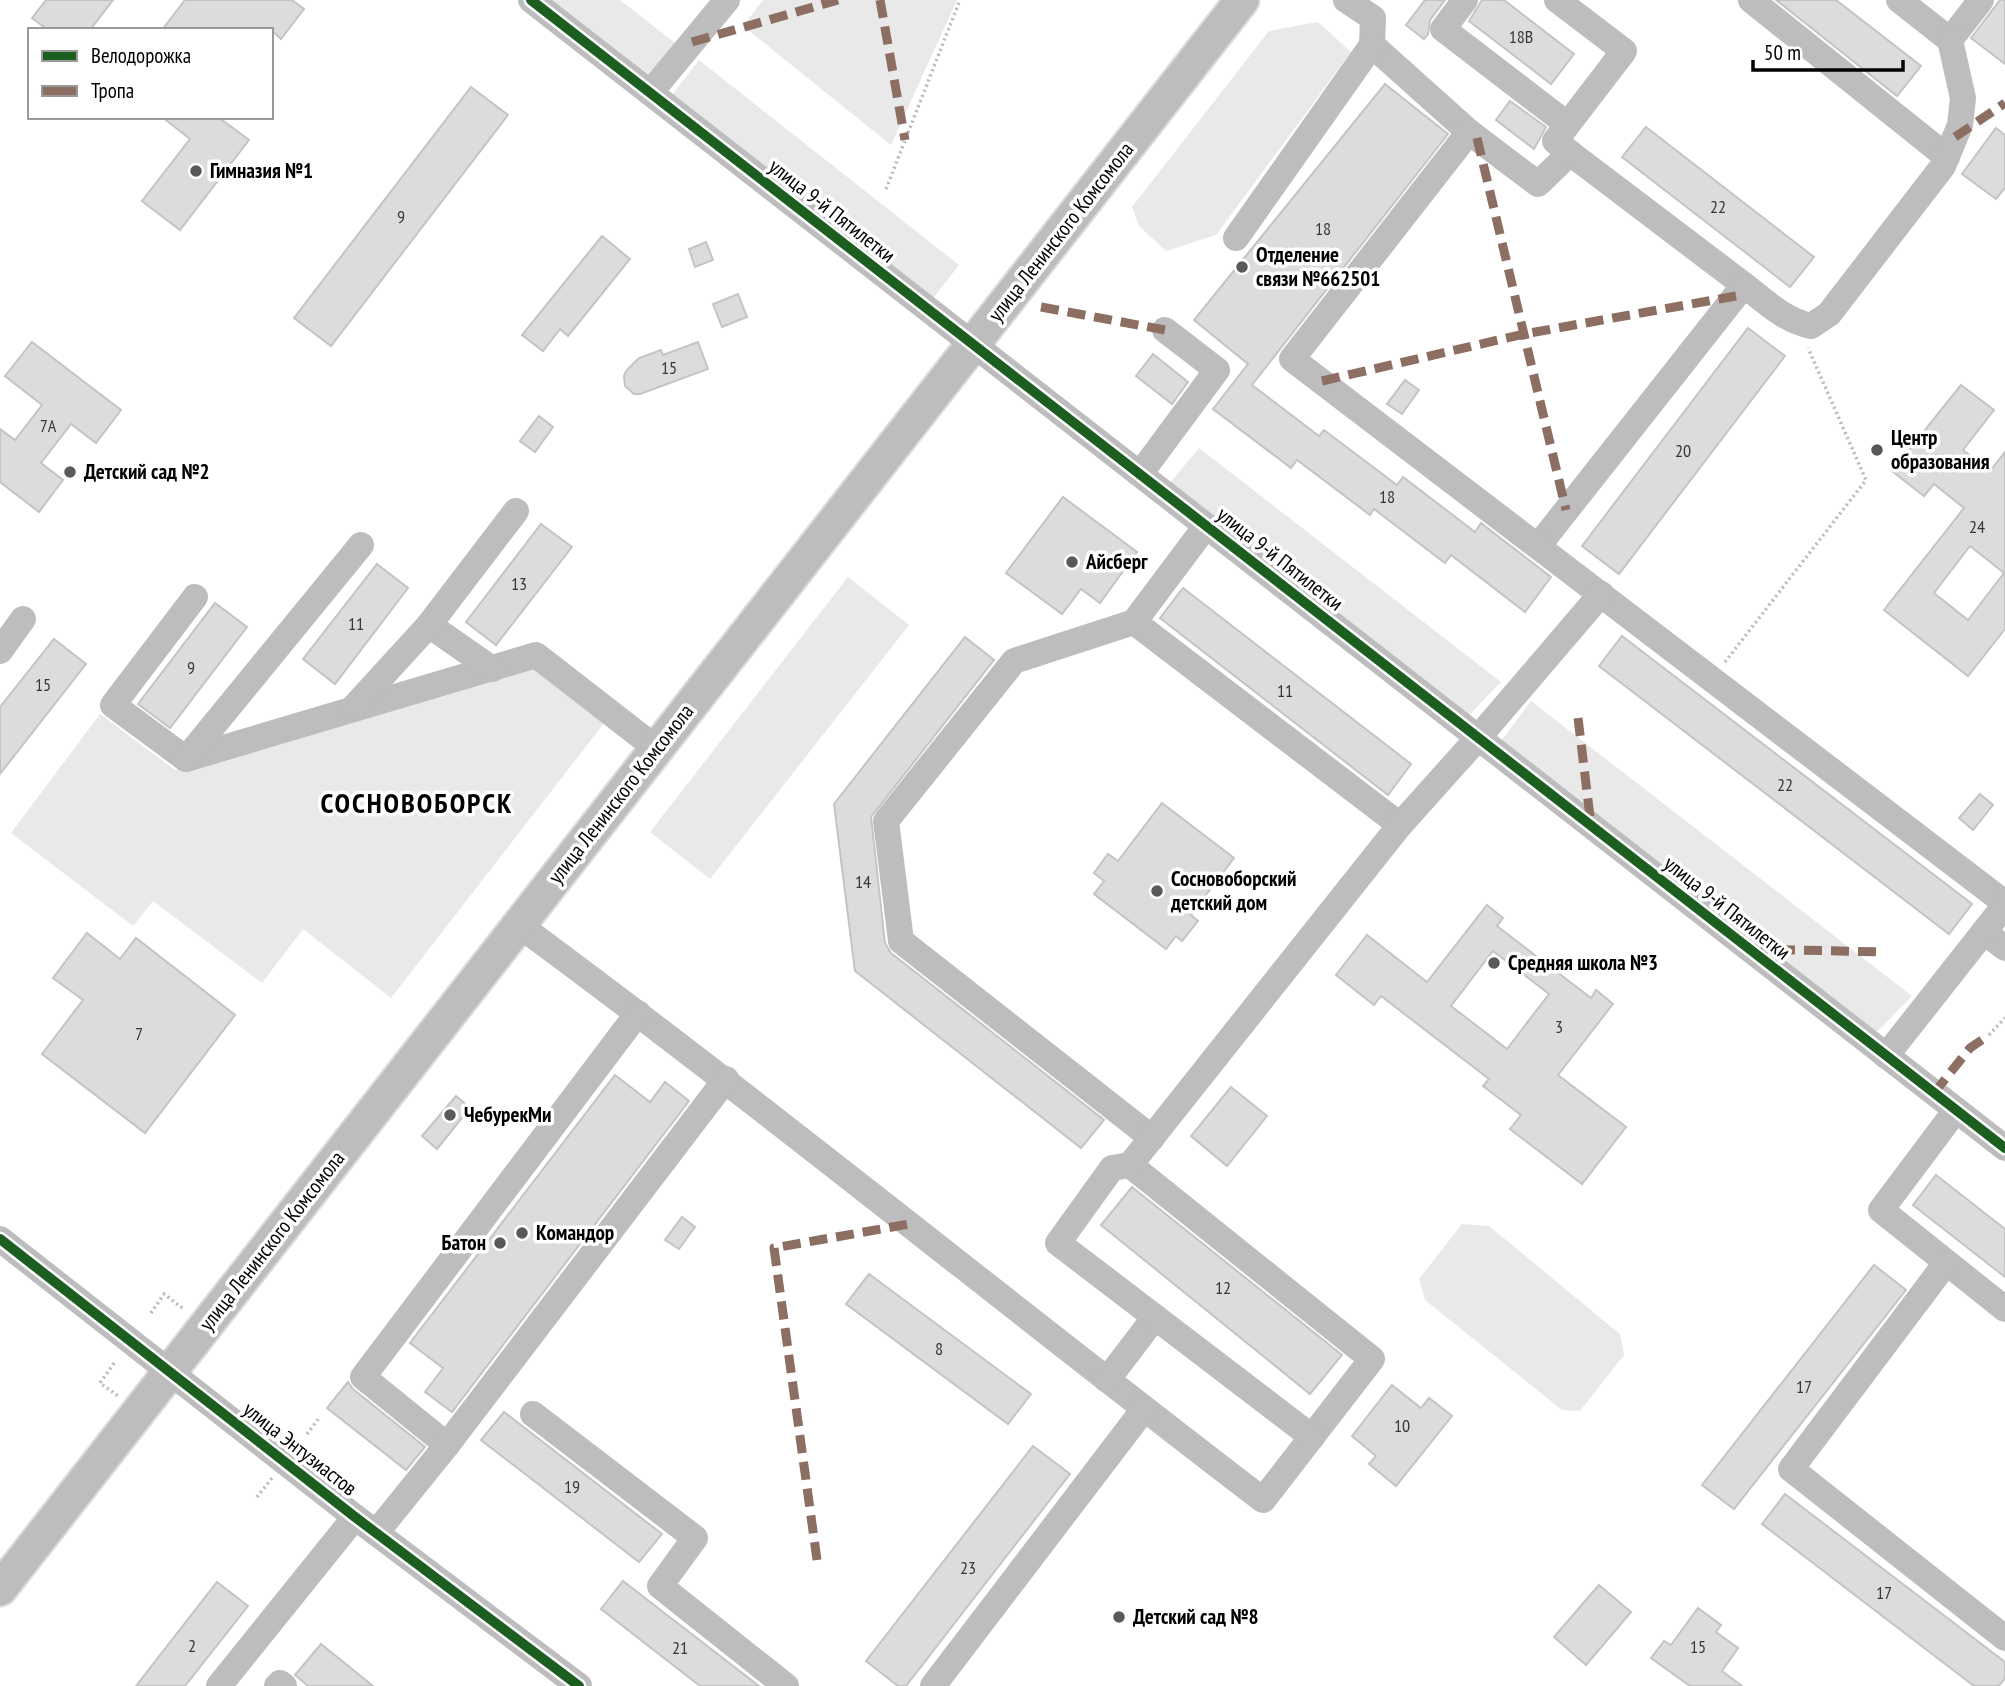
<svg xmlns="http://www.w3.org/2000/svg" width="2005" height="1686" font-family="'PT Sans Narrow',sans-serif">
<rect width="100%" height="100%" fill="#fff"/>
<g fill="#e9e9e9">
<polygon points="552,0 620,0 675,43 649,76"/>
<polygon points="763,0 957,0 891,145 743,26"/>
<polygon points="1318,22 1351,52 1216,235 1166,251 1139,226 1132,207 1269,31"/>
<polygon points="699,60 959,265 931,301 671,96"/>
<polygon points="1199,448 1501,682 1469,715 1168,485"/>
<polygon points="848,577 909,625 710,879 650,832"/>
<polygon points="536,665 608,718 391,998 303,929 262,983 153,901 133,926 11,833 100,714 175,770"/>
<polygon points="1531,701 1912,996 1876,1033 1498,745"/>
<polygon points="1462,1224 1489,1226 1620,1334 1624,1355 1580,1411 1562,1410 1425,1300 1419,1279"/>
</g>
<g fill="#dcdcdc" stroke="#c4c4c4" stroke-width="2" fill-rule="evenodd">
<polygon points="46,0 113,0 90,30 48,30 32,18"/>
<polygon points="185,0 292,0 304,9 281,39 271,30 162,30"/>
<polygon points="1425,0 1445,0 1430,20 1428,34 1424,39 1406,25"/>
<polygon points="1482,0 1504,0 1574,54 1551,84 1469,21"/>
<polygon points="1776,0 1836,0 1921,66 1897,96"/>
<polygon points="2000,0 2005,0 2005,64 1971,38"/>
<polygon points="1385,84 1448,134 1252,385 1319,436 1324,430 1397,485 1403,477 1475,532 1481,523 1551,577 1525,612 1451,555 1445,563 1374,509 1370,515 1297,460 1291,468 1213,409 1248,364 1194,320"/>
<polygon points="471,87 508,115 331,346 294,318"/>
<polygon points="1510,101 1546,127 1534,149 1496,120"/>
<polygon points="162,117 218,117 249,140 180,230 142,201 190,139"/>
<polygon points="1646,127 1814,257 1790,287 1622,157"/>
<polygon points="1996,128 2005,135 2005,188 1996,199 1962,174"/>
<polygon points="602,236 630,259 568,336 560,329 543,351 522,335"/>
<polygon points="706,242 713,260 695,267 689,249"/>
<polygon points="738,294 747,317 722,327 713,304"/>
<polygon points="1748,328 1785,356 1619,574 1582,546"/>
<polygon points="32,342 121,410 96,443 71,424 41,463 63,480 39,512 0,482 0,429 15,440 42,405 5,376"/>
<polygon points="698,342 708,369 640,394 634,394 625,386 624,376 626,371 639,358 661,350 663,355"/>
<polygon points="1153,354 1188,382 1172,404 1136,376"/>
<polygon points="1405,380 1419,390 1402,414 1387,404"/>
<path d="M1961 385 1994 410 1963 450 1990 471 2005 452V629L1968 676 1884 610 1964 508 1934 484 1924 496 1892 471ZM1970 546 2004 573 1968 620 1934 593Z"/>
<polygon points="539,416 553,427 535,452 520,441"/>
<polygon points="1063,497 1137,552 1100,603 1081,589 1062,614 1006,573"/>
<polygon points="541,524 572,547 496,645 466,622"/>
<polygon points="377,564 408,588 335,684 303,659"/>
<polygon points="1183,588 1411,764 1388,795 1160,618"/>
<polygon points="215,603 247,627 170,728 138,704"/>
<polygon points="1622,636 1972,904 1949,934 1599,666"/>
<polygon points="965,637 994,660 871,817 885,943 891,953 1104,1120 1081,1148 855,971 834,804"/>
<polygon points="54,639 86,664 0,774 0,707"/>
<polygon points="1980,794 1993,805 1973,830 1959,818"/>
<polygon points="1162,803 1234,858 1191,915 1198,921 1182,941 1176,936 1166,949 1094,894 1104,881 1094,873 1108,854 1118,861"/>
<path d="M1487 905 1503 918 1497 926 1591 998 1596 990 1613 1004 1558 1075 1626 1127 1582 1184 1510 1129 1521 1115 1483 1086 1489 1079 1381 996 1374 1005 1336 975 1367 935 1427 982ZM1493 951 1549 994 1507 1049 1451 1006Z"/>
<polygon points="87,933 120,959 136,938 235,1015 145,1133 42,1054 83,1000 53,978"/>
<polygon points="615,1075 650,1102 665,1082 689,1101 452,1412 425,1392 443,1368 410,1343"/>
<polygon points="1231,1087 1267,1116 1227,1166 1191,1136"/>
<polygon points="456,1096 470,1108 437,1149 422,1136"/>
<polygon points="1936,1175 2005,1229 2005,1277 1913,1205"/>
<polygon points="1132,1187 1342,1355 1310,1394 1101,1225"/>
<polygon points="682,1217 695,1227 679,1249 665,1240"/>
<polygon points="1874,1265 1906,1290 1734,1509 1702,1485"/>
<polygon points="869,1274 1031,1394 1008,1424 846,1304"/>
<polygon points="348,1382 353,1389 425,1447 406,1470 327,1408"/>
<polygon points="1392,1385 1421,1408 1429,1398 1452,1416 1396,1486 1369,1464 1376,1456 1352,1436"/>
<polygon points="504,1412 662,1534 639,1562 481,1440"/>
<polygon points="1033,1446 1070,1474 906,1686 898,1686 866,1661"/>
<polygon points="1785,1494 2005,1662 2005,1678 1999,1686 1974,1686 1762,1524"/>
<polygon points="623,1581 759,1686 700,1686 601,1609"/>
<polygon points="217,1582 248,1606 185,1686 136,1686"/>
<polygon points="1599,1585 1631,1612 1586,1665 1554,1637"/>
<polygon points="1698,1608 1721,1625 1716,1632 1738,1648 1722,1671 1742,1686 1690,1686 1651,1658 1664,1641 1671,1645"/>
<polygon points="321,1644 373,1686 308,1686 295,1675"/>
</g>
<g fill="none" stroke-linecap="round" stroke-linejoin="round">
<g stroke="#dbdbdb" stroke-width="37">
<polyline id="major" points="0,1589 1242,0"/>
</g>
<g stroke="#b8b8b8" stroke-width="3.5" stroke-dasharray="2 3.5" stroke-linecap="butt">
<polyline points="886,189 960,0"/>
<polyline points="1725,662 1866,480 1808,348"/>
<polyline points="1989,1035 2005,1018"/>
<polyline points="151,1313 164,1294 185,1310"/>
<polyline points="114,1363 100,1383 118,1396"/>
<polyline points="307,1434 319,1418"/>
<polyline points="257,1497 272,1478"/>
</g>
<g stroke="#bdbdbd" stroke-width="26">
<polyline points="531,0 2005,1148"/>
<polyline points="1346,0 1373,18 1372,45 1469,132 1538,184 1570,153 1744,285 1539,545"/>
<polyline points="1465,0 1443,29 1567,124"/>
<polyline points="1557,0 1624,51 1555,141 1570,153"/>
<polyline points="1751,0 1947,157"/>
<polyline points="1899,0 1950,40 1981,0"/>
<polyline points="650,93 727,0"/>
<polyline points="1469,132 1292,359 2005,903"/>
<polyline points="1236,238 1372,45"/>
<path d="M1744 285C1766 302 1784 320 1811 326L1829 314 1943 166 1960 125 1963 98 1950 40"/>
<polyline points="1140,474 1217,370 1165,330"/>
<polyline points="195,597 113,705 186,759 536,655 657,749"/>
<polyline points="1134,622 1400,825"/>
<polyline points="429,625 492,669"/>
<polyline points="0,651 23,619"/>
<polyline points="353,708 429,625 516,511"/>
<polyline points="186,759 361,545"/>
<path d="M519 925C771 1111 1014 1310 1263 1500L1372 1359 1130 1165"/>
<polyline points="1984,932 2005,948"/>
<polyline points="1886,1056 2005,905"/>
<polyline points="1956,1110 1881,1210 2005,1309"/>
<polyline points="1152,1138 901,941 886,821 1014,661 1134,622 1206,526"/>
<polyline points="0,1239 355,1517 579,1686"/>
<polyline points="1946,1263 1791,1469 2005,1638"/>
<polyline points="1107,1380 1155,1317"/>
<polyline points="533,1414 695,1538 660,1586 786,1686"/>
<polyline points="1312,1437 1058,1243 1112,1168 1130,1165 1400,825 1478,738 1601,594"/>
<polyline points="447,1445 363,1377 638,1013"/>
<polyline points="376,1533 447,1445 726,1079"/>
<polyline points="219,1686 355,1517"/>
<polyline points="277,1686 280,1683 284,1686"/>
<polyline points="933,1686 1144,1409"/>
</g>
<use href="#major" stroke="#bdbdbd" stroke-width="33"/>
<g stroke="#8d6e63" stroke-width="9" stroke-dasharray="18 9" stroke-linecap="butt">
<polyline points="880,0 905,140"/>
<polyline points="692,42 838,0"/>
<polyline points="1955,137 2005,103"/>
<polyline points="1477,138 1566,510"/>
<polyline points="1041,307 1165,330"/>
<polyline points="1322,381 1524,334 1736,296"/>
<polyline points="1578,718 1591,825"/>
<polyline points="1750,949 1883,952"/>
<polyline points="1934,1093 1970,1048 1989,1035"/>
<polyline points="817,1560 774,1248 909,1224"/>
</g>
<g stroke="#fff" stroke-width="15">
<g id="cycleway">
<polyline points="531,0 2005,1148"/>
<polyline points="0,1239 355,1517 579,1686"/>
</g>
</g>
<use href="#cycleway" stroke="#1b5e20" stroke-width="10"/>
</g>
<g fill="#595959" stroke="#fff" stroke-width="2.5">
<circle cx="196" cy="171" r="7"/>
<circle cx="1242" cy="267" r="7"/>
<circle cx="1877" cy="450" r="7"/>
<circle cx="70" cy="472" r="7"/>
<circle cx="1072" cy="562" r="7"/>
<circle cx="1157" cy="891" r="7"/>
<circle cx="1494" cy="963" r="7"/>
<circle cx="450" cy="1115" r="7"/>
<circle cx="522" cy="1233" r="7"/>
<circle cx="500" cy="1243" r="7"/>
<circle cx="1119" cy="1617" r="7"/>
</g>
<g text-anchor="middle" stroke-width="7" stroke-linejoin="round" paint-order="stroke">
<g font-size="18" fill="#373737">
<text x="1521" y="43">18В</text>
<text x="1718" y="213">22</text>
<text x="401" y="223">9</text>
<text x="1323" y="235">18</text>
<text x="669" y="374">15</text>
<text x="48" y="432">7А</text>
<text x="1683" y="457">20</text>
<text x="1387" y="503">18</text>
<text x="1977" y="533">24</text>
<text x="519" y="590">13</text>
<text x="356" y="630">11</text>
<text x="191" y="674">9</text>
<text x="43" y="691">15</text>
<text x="1285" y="697">11</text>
<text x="1785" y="791">22</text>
<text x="863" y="888">14</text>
<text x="1559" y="1033">3</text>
<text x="139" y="1040">7</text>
<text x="1223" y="1294">12</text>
<text x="939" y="1355">8</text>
<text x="1804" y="1393">17</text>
<text x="1402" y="1432">10</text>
<text x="572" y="1493">19</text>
<text x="968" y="1574">23</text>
<text x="1884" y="1599">17</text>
<text x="192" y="1652">2</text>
<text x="1698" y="1653">15</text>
<text x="680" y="1654">21</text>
</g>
<g font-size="21" font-weight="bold" fill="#000" stroke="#fff" text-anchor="start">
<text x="210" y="178">Гимназия №1</text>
<text x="1256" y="262">Отделение<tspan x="1256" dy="24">связи №662501</tspan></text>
<text x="1891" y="445">Центр<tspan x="1891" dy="24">образования</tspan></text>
<text x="84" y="479">Детский сад №2</text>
<text x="1086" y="569">Айсберг</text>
<text x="1171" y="886">Сосновоборский<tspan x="1171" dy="24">детский дом</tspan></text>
<text x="1508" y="970">Средняя школа №3</text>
<text x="464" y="1122">ЧебурекМи</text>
<text x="536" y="1240">Командор</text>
<text x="486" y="1250" text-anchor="end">Батон</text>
<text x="1133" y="1624">Детский сад №8</text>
</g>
<g font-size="21" fill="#000" stroke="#fff">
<text transform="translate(832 211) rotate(38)" y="7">улица 9-й Пятилетки</text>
<text transform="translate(1061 232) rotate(-52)" y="7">улица Ленинского Комсомола</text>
<text transform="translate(1280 559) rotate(38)" y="7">улица 9-й Пятилетки</text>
<text transform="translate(621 794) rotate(-52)" y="7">улица Ленинского Комсомола</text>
<text transform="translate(1727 908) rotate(38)" y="7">улица 9-й Пятилетки</text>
<text transform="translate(272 1241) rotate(-52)" y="7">улица Ленинского Комсомола</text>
<text transform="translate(300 1449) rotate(38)" y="7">улица Энтузиастов</text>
</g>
<g font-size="28" font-weight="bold" letter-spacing="2" fill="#000" stroke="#fff">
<text x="417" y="813">СОСНОВОБОРСК</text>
</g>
</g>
<rect x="28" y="28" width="245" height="91" fill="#ffffff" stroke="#999999" stroke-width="2"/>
<rect x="42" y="51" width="35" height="10" fill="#1b5e20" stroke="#999999" stroke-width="2"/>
<text x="91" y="63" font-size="21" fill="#000000">Велодорожка</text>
<rect x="42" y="86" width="35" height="10" fill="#8d6e63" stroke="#999999" stroke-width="2"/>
<text x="91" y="98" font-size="21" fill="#000000">Тропа</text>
<path d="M1753 60v10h150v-10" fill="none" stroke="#000000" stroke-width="3.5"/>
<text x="1764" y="60" font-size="21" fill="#000000" stroke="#ffffff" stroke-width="5" paint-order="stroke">50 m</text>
</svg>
